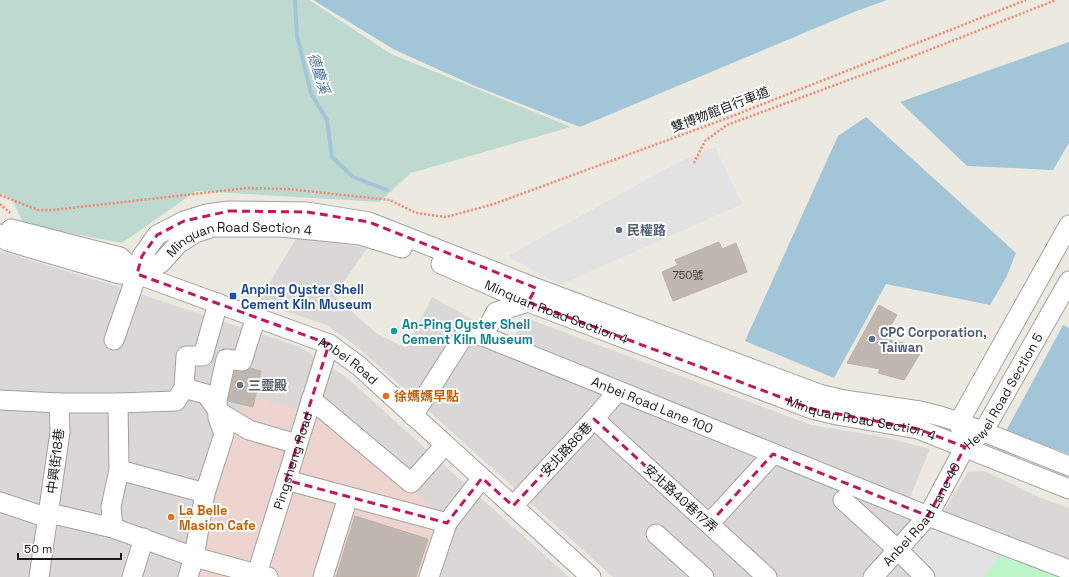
<svg xmlns="http://www.w3.org/2000/svg" width="1069" height="577" font-family="'Space Grotesk','Noto Sans TC',sans-serif">
<rect width="100%" height="100%" fill="#ece9e0"/>
<g fill="#d9d8d7">
<polygon points="297,237 367,248 334,296 376,333 406,348 432,297 511,341 526,318 811,425 884,437 930,449 908,502 940,517 968,472 984,471 1041,498 1069,508 1069,577 613,577 360,349 327,325 258,302"/>
<polygon points="0,251 119,287 300,347 346,377 569,577 0,577"/>
</g>
<polygon fill="#edd4cf" points="245,400 265,400 319,415 439,511 423,577 192,577"/>
<polygon fill="#bed9d0" points="0,0 309,0 391,54 571,127 411,173 379,202 196,191 122,243 24,224 11,198 0,193"/>
<polygon fill="#bdf6c8" points="1003,552 1063,577 984,577"/>
<g fill="#e2e2e2">
<polygon points="715,147 742,204 560,285 508,256 677,163"/>
<polygon points="931,524 1003,552 984,577 934,577 912,556 910,548"/>
</g>
<g fill="#a2c6d8">
<polygon points="313,0 887,0 854,12 580,127 475,86 395,50"/>
<polygon points="1069,42 1069,143 1053,170 967,166 900,102"/>
<polygon points="866,117 1016,253 1006,278 990,305 886,284 834,378 745,341 838,136"/>
<polygon points="1063,325 1069,328 1069,454 1006,431"/>
</g>
<g fill="none" stroke-linecap="round" stroke-linejoin="round">
<polyline stroke="#a2c6d8" stroke-width="4" points="295,0 297,36 311,93 327,120 332,157 353,177 387,190"/>
</g>
<g fill="#c0b8b0" stroke="#bcb1a3">
<polygon points="719,242 722,249 736,243 747,272 673,301 662,272 678,265 675,260"/>
<polygon points="879,305 897,315 883,339 924,347 904,380 878,373 880,369 847,363"/>
<polygon points="250,368 261,371 253,407 228,401 235,371 245,371"/>
<polygon points="355,516 428,539 416,577 336,577"/>
</g>
<g fill="none" stroke-linecap="round" stroke-linejoin="round">
<g stroke="#a1a1a1" stroke-width="21">
<g id="minor">
<polyline points="11,229 120,257 137,274"/>
<path id="s1" d="M0 234 7 241 119 274H137L329 344 359 366 591 577"/>
<path id="s2" d="M441 264 528 302 812 409 837 415 918 429 1069 489"/>
<path id="s3" d="M137 274 161 263 178 244 195 233 213 227H281L322 231 360 235 402 248"/>
<polyline points="483,336 496,312 528,302 530,298"/>
<polyline points="114,340 137,274 142,256 157,235 184,221 206,214 229,211 307,212 369,222 536,288 819,394 844,400 920,411 940,416 959,422 1069,466"/>
<polyline points="184,388 186,356 203,356 218,303"/>
<polyline points="311,399 411,483 445,445"/>
<polyline points="0,400 59,403 118,403 176,401 184,388 206,394 219,412 249,430 297,444"/>
<path id="s4" d="M413 416 465 334 483 336 928 516 1069 570"/>
<polyline points="594,419 767,577"/>
<polyline points="962,434 959,422 1069,225"/>
<polyline points="119,470 205,493"/>
<polyline points="286,480 447,523 482,478"/>
<polyline points="843,500 898,550 925,577"/>
<polyline points="0,502 48,518 58,515 113,528 194,557 268,577"/>
<polyline points="513,506 594,419 618,391"/>
<polyline points="709,524 773,454"/>
<polyline points="113,528 111,507 119,470 118,403"/>
<polyline points="656,534 704,577"/>
<polyline points="39,577 60,432 59,403"/>
<polyline points="132,577 144,538"/>
<polyline points="188,577 194,557 205,493 224,434 218,418 217,400 226,359 242,361 256,317"/>
<path id="s5" d="M256 577 329 344"/>
<polyline points="323,577 348,497"/>
<polyline points="429,577 447,523"/>
<path id="s6" d="M873 577 928 516 965 447 983 432 1069 281"/>
</g>
</g>
<g stroke="#f2886a" stroke-width="2.5" stroke-dasharray="2 2" stroke-linecap="butt">
<polyline points="694,163 705,141 727,125 911,57 1056,0"/>
<polyline points="0,195 38,210 53,210 247,188 288,189 390,200 416,213 446,217 494,204 725,119 1026,0"/>
<polyline points="0,204 10,213"/>
</g>
<use href="#minor" stroke="#fff" stroke-width="19"/>
</g>
<path fill="none" stroke="#c2185b" stroke-width="3" stroke-dasharray="8 5" stroke-linejoin="round" d="M229 211 307 212 369 222 536 288 528 302 812 409 918 429 965 447 928 516 773 454 709 524 594 419 513 506 482 478 447 523 286 480 329 344 137 274 142 256 157 235 184 221Z"/>
<g fill="#5c6f8a" stroke="#fff" stroke-width="1.5">
<circle cx="619" cy="230" r="4"/>
<circle cx="872" cy="339" r="4"/>
</g>
<rect fill="#1a4fb4" stroke="#fff" stroke-width="1.5" x="229" y="292" width="8" height="8" rx="2"/>
<circle fill="#0f9aa8" stroke="#fff" stroke-width="1.5" cx="394" cy="331" r="4"/>
<circle fill="#6b7280" stroke="#fff" stroke-width="1.5" cx="240" cy="385" r="4"/>
<g fill="#e8710a" stroke="#fff" stroke-width="1.5">
<circle cx="386" cy="396" r="4"/>
<circle cx="171" cy="517" r="4"/>
</g>
<g text-anchor="middle" stroke-width="4" stroke-linejoin="round" paint-order="stroke">
<g font-size="11" fill="#444240">
<text x="688" y="279">750號</text>
</g>
<g font-size="13" fill="#1a1a1a" stroke="#fff">
<text transform="translate(720 109) rotate(-21)" y="5">雙博物館自行車道</text>
<text dy="5" stroke="none"><textPath href="#s3" startOffset="114">Minquan Road Section 4</textPath></text>
<text dy="5" stroke="none"><textPath href="#s2" startOffset="125">Minquan Road Section 4</textPath></text>
<text dy="5" stroke="none"><textPath href="#s1" startOffset="374">Anbei Road</textPath></text>
<text dy="5" stroke="none"><textPath href="#s6" startOffset="229">Hewei Road Section 5</textPath></text>
<text dy="5" stroke="none"><textPath href="#s4" startOffset="298">Anbei Road Lane 100</textPath></text>
<text dy="5" stroke="none"><textPath href="#s2" startOffset="449">Minquan Road Section 4</textPath></text>
<text transform="translate(566 449) rotate(-47)" y="5">安北路86巷</text>
<text dy="5" stroke="none"><textPath href="#s5" startOffset="122">Pingsheng Road</textPath></text>
<text transform="translate(55 461) rotate(-83)" y="5">中興街18巷</text>
<text transform="translate(681 498) rotate(42)" y="5">安北路40巷17弄</text>
<text dy="5" stroke="none"><textPath href="#s6" startOffset="80">Anbei Road Lane 40</textPath></text>
</g>
<g font-size="13" font-weight="bold" fill="#4e5e75" stroke="#fff" text-anchor="start">
<text x="627" y="235">民權路</text>
<text x="880" y="337">CPC Corporation,<tspan x="880" dy="15">Taiwan</tspan></text>
</g>
<g font-size="13" font-weight="bold" fill="#164399" stroke="#fff" text-anchor="start">
<text x="241" y="294">Anping Oyster Shell<tspan x="241" dy="15">Cement Kiln Museum</tspan></text>
</g>
<g font-size="13" font-weight="bold" fill="#0d838f" stroke="#fff" text-anchor="start">
<text x="402" y="329">An-Ping Oyster Shell<tspan x="402" dy="15">Cement Kiln Museum</tspan></text>
</g>
<g font-size="13" font-weight="bold" fill="#5b616d" stroke="#fff" text-anchor="start">
<text x="248" y="390">三靈殿</text>
</g>
<g font-size="13" font-weight="bold" fill="#c56008" stroke="#fff" text-anchor="start">
<text x="394" y="401">徐媽媽早點</text>
<text x="179" y="515">La Belle<tspan x="179" dy="15">Masion Cafe</tspan></text>
</g>
<g font-size="14" font-style="italic" fill="#4d6fa4" stroke="#fff">
<text transform="translate(319 73) rotate(73)" y="5">德慶溪</text>
</g>
</g>
<path d="M18 553v6h103v-6" fill="none" stroke="#1a1a1a" stroke-width="2"/>
<text x="24" y="553" font-size="12" fill="#1a1a1a" stroke="#ffffff" stroke-width="3" paint-order="stroke">50 m</text>
</svg>
